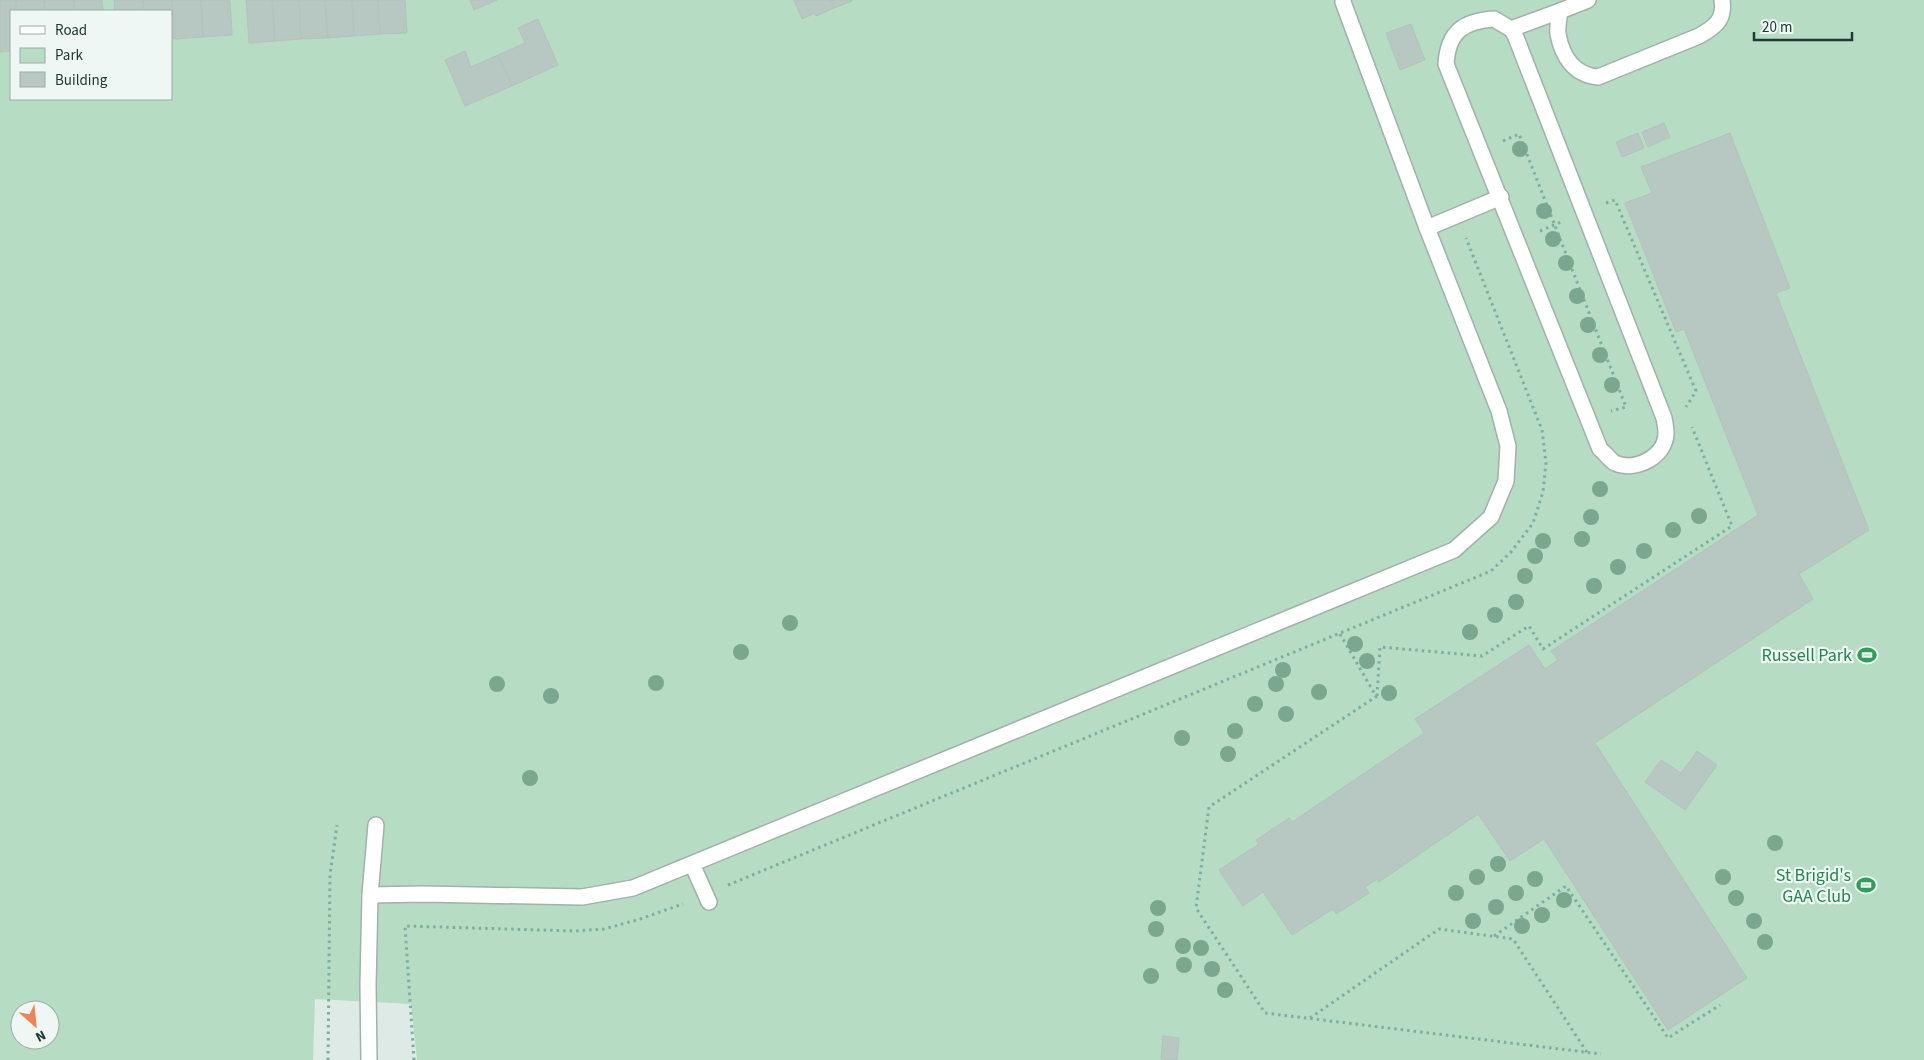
<svg xmlns="http://www.w3.org/2000/svg" width="1924" height="1060" font-family="'Source Sans 3',sans-serif">
<rect width="100%" height="100%" fill="#deeae5"/>
<path fill="#b6dcc3" fill-rule="evenodd" d="M0 0H1924V1060H417L411 1004 315 999 313 1060H0ZM11 11H171V99H11ZM20 1010H50V1040H20Z"/>
<g fill="#b7c7c1" stroke="#b1c3bd">
<polygon points="0,0 16,0 16,11 11,11 11,51 0,52"/>
<polygon points="16,0 44,0 45,11 16,11"/>
<polygon points="44,0 74,0 74,11 45,11"/>
<polygon points="74,0 102,0 103,11 74,11"/>
<polygon points="114,0 143,0 144,11 115,11"/>
<polygon points="143,0 172,0 175,39 171,39 171,11 144,11"/>
<polygon points="172,0 201,0 203,37 175,39"/>
<polygon points="201,0 230,0 232,35 203,37"/>
<polygon points="246,0 272,0 275,41 249,43"/>
<polygon points="272,0 299,0 301,39 275,41"/>
<polygon points="299,0 325,0 328,38 301,39"/>
<polygon points="325,0 352,0 354,36 328,38"/>
<polygon points="352,0 378,0 380,34 354,36"/>
<polygon points="378,0 405,0 407,33 380,34"/>
<polygon points="470,0 497,0 474,10"/>
<polygon points="794,0 831,0 834,8 816,16 815,13 802,19"/>
<polygon points="831,0 852,0 852,1 834,8"/>
<polygon points="538,19 558,65 512,86 498,55 525,43 518,28"/>
<polygon points="1411,24 1425,60 1400,70 1386,33"/>
<polygon points="465,51 471,67 498,55 512,86 465,106 445,60"/>
<polygon points="1664,123 1670,137 1648,147 1642,132"/>
<polygon points="1638,133 1644,148 1622,157 1616,142"/>
<polygon points="1730,133 1790,288 1776,293 1869,530 1799,574 1813,599 1595,743 1747,978 1668,1030 1544,839 1510,861 1478,814 1379,882 1377,879 1365,887 1369,893 1336,914 1333,909 1292,935 1263,892 1243,906 1219,870 1259,844 1256,840 1289,818 1292,822 1424,733 1415,719 1529,645 1545,669 1558,660 1551,651 1758,515 1684,329 1676,332 1625,203 1652,193 1641,167"/>
<polygon points="1697,751 1717,765 1685,810 1645,782 1661,760 1681,773"/>
<polygon points="1163,1036 1179,1038 1177,1060 1161,1059"/>
</g>
<g fill="none" stroke-linecap="round" stroke-linejoin="round">
<g stroke="#a1b1ac" stroke-width="18">
<g id="service">
<path d="M1588 0 1560 11C1559 18 1557 27 1558 34 1562 56 1574 75 1598 77L1699 36C1715 27 1725 20 1722 0"/>
<path d="M1494 19 1511 29 1515 35 1664 418C1665 423 1666 429 1666 434 1665 457 1635 472 1615 463 1610 460 1605 453 1600 449L1446 64C1448 32 1463 21 1494 19Z"/>
<polyline points="1511,29 1560,11"/>
<polyline points="1427,228 1501,197"/>
<polyline points="692,864 709,902"/>
</g>
</g>
<g stroke="#a1b1ac" stroke-width="18">
<g id="minor">
<polyline points="370,895 423,894 582,897 633,888 1454,550 1491,517 1506,481 1508,446 1499,411 1427,228 1343,2"/>
<polyline points="369,1060 368,985 370,895 376,825"/>
</g>
</g>
<g stroke="#7eaea2" stroke-width="3" stroke-dasharray="2.5 4" stroke-linecap="butt">
<polyline points="1503,141 1519,134 1626,407 1611,411"/>
<polyline points="1606,203 1615,200 1696,391 1686,407"/>
<polyline points="1540,231 1561,222"/>
<polyline points="1340,634 1376,696"/>
<polyline points="1377,696 1380,647 1482,656 1529,626 1543,649 1732,526 1692,427"/>
<polyline points="1377,696 1209,807 1196,908 1265,1013 1601,1054"/>
<polyline points="728,885 1491,571 1511,552 1533,523 1543,492 1546,463 1542,430 1466,238"/>
<polyline points="1494,936 1566,886 1668,1038 1720,1005"/>
<polyline points="1310,1018 1439,929 1513,939 1588,1054"/>
<polyline points="328,1060 330,875 337,825"/>
<polyline points="414,1060 405,926 575,931 604,929 637,920 683,904"/>
</g>
<use href="#service" stroke="#fff" stroke-width="15"/>
<use href="#minor" stroke="#fff" stroke-width="15"/>
</g>
<g fill="#7ba78f">
<circle cx="1520" cy="149" r="8"/>
<circle cx="1544" cy="211" r="8"/>
<circle cx="1553" cy="239" r="8"/>
<circle cx="1566" cy="263" r="8"/>
<circle cx="1577" cy="296" r="8"/>
<circle cx="1588" cy="325" r="8"/>
<circle cx="1600" cy="355" r="8"/>
<circle cx="1612" cy="385" r="8"/>
<circle cx="1600" cy="489" r="8"/>
<circle cx="1699" cy="516" r="8"/>
<circle cx="1591" cy="517" r="8"/>
<circle cx="1673" cy="530" r="8"/>
<circle cx="1582" cy="539" r="8"/>
<circle cx="1543" cy="541" r="8"/>
<circle cx="1644" cy="551" r="8"/>
<circle cx="1535" cy="556" r="8"/>
<circle cx="1618" cy="567" r="8"/>
<circle cx="1525" cy="576" r="8"/>
<circle cx="1594" cy="586" r="8"/>
<circle cx="1516" cy="602" r="8"/>
<circle cx="1495" cy="615" r="8"/>
<circle cx="790" cy="623" r="8"/>
<circle cx="1470" cy="632" r="8"/>
<circle cx="1355" cy="644" r="8"/>
<circle cx="741" cy="652" r="8"/>
<circle cx="1367" cy="661" r="8"/>
<circle cx="1283" cy="670" r="8"/>
<circle cx="656" cy="683" r="8"/>
<circle cx="497" cy="684" r="8"/>
<circle cx="1276" cy="684" r="8"/>
<circle cx="1319" cy="692" r="8"/>
<circle cx="1389" cy="693" r="8"/>
<circle cx="551" cy="696" r="8"/>
<circle cx="1255" cy="704" r="8"/>
<circle cx="1286" cy="714" r="8"/>
<circle cx="1235" cy="731" r="8"/>
<circle cx="1182" cy="738" r="8"/>
<circle cx="1228" cy="754" r="8"/>
<circle cx="530" cy="778" r="8"/>
<circle cx="1775" cy="843" r="8"/>
<circle cx="1498" cy="864" r="8"/>
<circle cx="1477" cy="877" r="8"/>
<circle cx="1723" cy="877" r="8"/>
<circle cx="1535" cy="879" r="8"/>
<circle cx="1456" cy="893" r="8"/>
<circle cx="1516" cy="893" r="8"/>
<circle cx="1736" cy="898" r="8"/>
<circle cx="1564" cy="900" r="8"/>
<circle cx="1496" cy="907" r="8"/>
<circle cx="1158" cy="908" r="8"/>
<circle cx="1542" cy="915" r="8"/>
<circle cx="1473" cy="921" r="8"/>
<circle cx="1754" cy="921" r="8"/>
<circle cx="1522" cy="926" r="8"/>
<circle cx="1156" cy="929" r="8"/>
<circle cx="1765" cy="942" r="8"/>
<circle cx="1183" cy="946" r="8"/>
<circle cx="1201" cy="948" r="8"/>
<circle cx="1184" cy="965" r="8"/>
<circle cx="1212" cy="969" r="8"/>
<circle cx="1151" cy="976" r="8"/>
<circle cx="1225" cy="990" r="8"/>
</g>
<defs>
<g id="stadium-bare" transform="scale(1.5)"><path d="M0-5a6.5 5 0 1 0 0 10a6.5 5 0 1 0 0-10ZM-3.5-1.8h7v3.6h-7Z" fill="#2e9e5b" stroke="#eef7f3" stroke-width="2.5" paint-order="stroke"/></g>
</defs>
<g fill-rule="evenodd">
<use href="#stadium-bare" x="1867" y="655"/>
<use href="#stadium-bare" x="1866" y="885"/>
</g>
<g text-anchor="middle" stroke-width="4.5" stroke-linejoin="round" paint-order="stroke">
<g font-size="18" fill="#27864d" stroke="#eef7f3" text-anchor="end">
<text x="1852" y="661">Russell Park</text>
<text x="1851" y="881">St Brigid's<tspan x="1851" dy="21">GAA Club</tspan></text>
</g>
</g>
<rect x="10" y="10" width="162" height="90" fill="#eef7f3" stroke="#9caba7"/>
<rect x="20" y="26" width="25" height="8" fill="#ffffff" stroke="#9caba7"/>
<text x="55" y="35" font-size="15" fill="#203934">Road</text>
<rect x="20" y="48" width="25" height="15" fill="#b6dcc3" stroke="#9caba7"/>
<text x="55" y="60" font-size="15" fill="#203934">Park</text>
<rect x="20" y="72" width="25" height="15" fill="#b7c7c1" stroke="#9caba7"/>
<text x="55" y="85" font-size="15" fill="#203934">Building</text>
<g transform="translate(35 1025) rotate(153)"><circle r="24" fill="#eef7f3" stroke="#9caba7"/>
<path d="M0-4L9 19L0 12L-9 19Z" fill="#f28454"/>
<text y="-8" font-size="14" font-weight="bold" text-anchor="middle" fill="#203934">N</text>
</g>
<path d="M1754 32v8h98v-8" fill="none" stroke="#203934" stroke-width="2.5"/>
<text x="1762" y="32" font-size="15" fill="#203934" stroke="#eef7f3" stroke-width="4" paint-order="stroke">20 m</text>
</svg>
